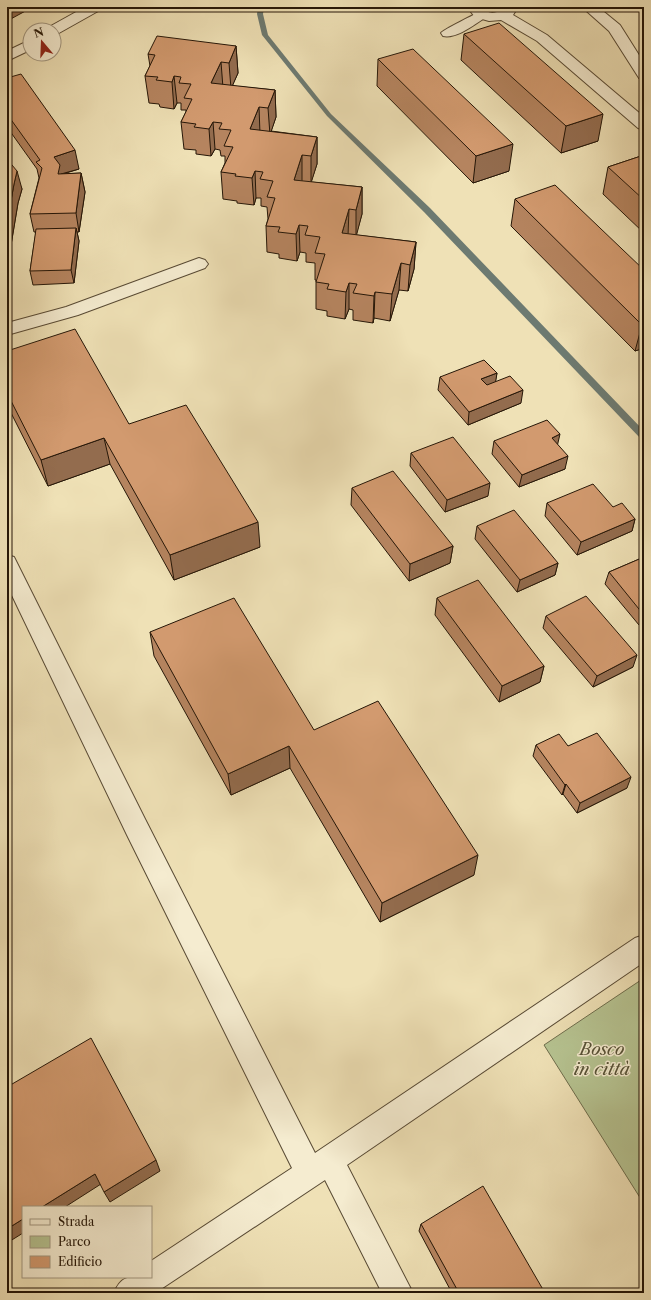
<svg xmlns="http://www.w3.org/2000/svg" width="651" height="1300" font-family="'Libre Caslon Text',serif">
<rect width="100%" height="100%" fill="#efe1b6"/>
<filter id="stains"><feTurbulence type="fractalNoise" baseFrequency=".005" numOctaves="4"/><feColorMatrix values="0 0 0 0 .2 0 0 0 0 .09 0 0 0 0 .02 0 0 0 .5 -.17"/></filter>
<radialGradient id="worn" r=".72"><stop offset=".6" stop-color="#630" stop-opacity="0"/><stop offset="1" stop-color="#630" stop-opacity=".3"/></radialGradient>
<polygon fill="#b6c391" stroke="#6e6d4c" points="644,978 644,1204 544,1045"/>
<g fill="none" stroke-linecap="round" stroke-linejoin="round">
<polygon fill="#6d7a71" fill-rule="evenodd" points="258,7 264,7 263,14 268,35 331,114 430,208 644,431 644,440 641,439 424,212 327,116 262,35 257,14"/>
<g stroke="#584a34" stroke-width="2">
<path id="service" d="M482 11 486 13 488 15 486 17C475 24 457 39 443 36L441 33C443 30 477 13 482 11Z"/>
</g>
<g stroke="#584a34" stroke-width="2">
<polygon id="pedestrian" points="582,7 598,7 620,25 644,63 644,80 639,78 609,31"/>
</g>
<g stroke="#584a34" stroke-width="2">
<g id="minor">
<polygon points="85,7 102,7 100,10 59,33 54,34 54,30 47,30 49,27"/>
<path d="M467 7H481C487 14 494 14 502 10L504 7H518L513 15 547 35 644 117V130L638 128 537 41 501 20 489 21 475 17Z"/>
<polygon points="30,40 30,50 7,61 7,51"/>
<polygon points="199,258 205,260 208,264 205,268 78,315 7,335 7,323 66,307"/>
<path d="M7 555 14 557 145 819 315 1153 635 938 644 935V962L347 1165 413 1293H382L325 1180 155 1293H114C122 1273 132 1277 151 1277V1261L292 1168 127 835 7 585Z"/>
</g>
</g>
<use href="#service" fill="#f5ecd0" fill-rule="evenodd"/>
<use href="#pedestrian" fill="#f5ecd0" fill-rule="evenodd"/>
<use href="#minor" fill="#f5ecd0" fill-rule="evenodd"/>
</g>
<g fill="#b5845f" stroke="#261708">
<polygon points="464,34 598,141 561,153 461,60"/>
<polygon points="236,46 238,73 232,86 275,90 276,117 271,131 317,137 317,164 311,182 362,187 362,214 356,235 416,242 414,269 408,291 399,290 390,321 374,318 373,323 353,320 353,310 349,309 345,319 327,316 327,311 316,309 316,280 315,280 315,263 306,262 306,253 300,252 297,261 279,258 279,254 267,252 266,226 268,219 267,207 261,206 261,198 256,198 254,205 237,203 237,201 223,199 221,172 225,163 225,156 221,156 220,150 215,149 211,156 196,154 196,150 184,149 181,122 186,112 186,110 181,110 181,103 177,103 174,109 160,107 159,104 149,103 145,76 150,66 148,54"/>
<polygon points="378,59 509,171 473,183 377,86"/>
<polygon points="7,78 79,169 63,174 81,173 85,192 79,232 77,232 79,241 74,283 33,285 30,271 36,232 34,232 30,214 39,178 37,169 7,127"/>
<polygon points="644,155 644,233 603,194 608,167"/>
<polygon points="7,159 22,189 18,203 11,245 7,245"/>
<polygon points="515,199 644,270 644,348 635,351 511,226"/>
<polygon points="7,351 129,424 260,547 174,580 110,464 48,486 7,405"/>
<polygon points="497,373 495,382 521,403 468,425 438,390 440,377"/>
<polygon points="494,441 558,445 565,469 519,487 492,454"/>
<polygon points="411,453 488,496 445,512 410,466"/>
<polygon points="352,488 453,546 450,563 409,581 351,505"/>
<polygon points="547,503 613,507 635,519 632,531 577,555 545,516"/>
<polygon points="477,526 558,563 555,575 517,592 475,539"/>
<polygon points="644,557 644,623 639,625 605,584 609,572"/>
<polygon points="437,598 544,666 540,682 499,702 435,615"/>
<polygon points="546,616 633,667 593,687 543,628"/>
<polygon points="150,632 314,730 474,875 380,922 290,768 231,795 154,656"/>
<polygon points="644,698 644,714 640,709"/>
<polygon points="536,745 568,746 627,788 577,813 563,794 562,795 533,756"/>
<polygon points="421,1224 545,1293 452,1293 419,1231"/>
</g>
<g fill="#936c4e" stroke="#261708">
<polygon points="7,7 31,7 31,8 7,21"/>
<polygon points="236,46 238,73 231,89 229,63"/>
<polygon points="221,62 223,88 211,83"/>
<polygon points="174,76 177,103 174,109 172,82"/>
<polygon points="275,90 276,117 270,135 268,108"/>
<polygon points="259,107 260,134 250,129"/>
<polygon points="603,114 598,141 561,153 566,126"/>
<polygon points="213,122 215,149 211,156 209,129"/>
<polygon points="317,137 317,164 311,183 311,156"/>
<polygon points="513,144 509,171 473,183 476,156"/>
<polygon points="75,150 79,169 61,174 61,192 54,157"/>
<polygon points="302,155 302,182 294,180"/>
<polygon points="17,171 22,189 18,203 11,245 7,229 7,223 14,184"/>
<polygon points="255,171 256,198 254,205 252,178"/>
<polygon points="81,173 85,192 79,232 76,213"/>
<polygon points="362,187 362,214 356,237 356,210"/>
<polygon points="349,209 348,236 342,233"/>
<polygon points="299,225 300,252 297,261 296,234"/>
<polygon points="76,228 79,241 74,283 71,270"/>
<polygon points="416,242 414,269 408,291 410,265"/>
<polygon points="401,263 399,290 390,321 392,294"/>
<polygon points="349,283 349,309 345,319 346,292"/>
<polygon points="375,292 374,318 373,323 374,296"/>
<polygon points="644,324 644,348 635,351 642,325"/>
<polygon points="497,373 495,386 480,392 481,379"/>
<polygon points="523,390 521,403 468,425 469,412"/>
<polygon points="560,434 557,447 552,438"/>
<polygon points="104,438 110,464 48,486 41,460"/>
<polygon points="568,456 565,469 519,487 522,475"/>
<polygon points="490,483 488,496 445,512 447,500"/>
<polygon points="635,519 632,531 577,555 581,542"/>
<polygon points="258,522 260,547 174,580 170,555"/>
<polygon points="453,546 450,563 409,581 410,564"/>
<polygon points="558,563 555,575 517,592 520,580"/>
<polygon points="644,613 644,623 639,625 643,614"/>
<polygon points="637,655 633,667 593,687 597,676"/>
<polygon points="544,666 540,682 499,702 502,686"/>
<polygon points="289,746 290,768 231,795 228,774"/>
<polygon points="631,777 627,788 577,813 580,803"/>
<polygon points="566,784 563,794 562,795 565,785"/>
<polygon points="478,855 474,875 380,922 382,903"/>
<polygon points="156,1160 160,1171 110,1202 104,1192"/>
<polygon points="95,1174 101,1184 65,1207 42,1207"/>
<polygon points="23,1219 23,1233 7,1243 7,1229"/>
</g>
<g fill="#d29a6f" stroke="#261708">
<polygon points="499,23 603,114 566,126 464,34"/>
<polygon points="157,36 236,46 229,63 221,62 211,83 275,90 268,108 259,107 250,129 317,137 311,156 302,155 294,180 362,187 356,210 349,209 342,233 416,242 410,265 401,263 392,294 375,292 374,296 353,293 357,284 349,283 346,292 327,289 329,284 316,282 325,254 315,253 320,237 305,235 308,226 299,225 296,234 278,232 280,227 266,226 275,198 267,197 273,181 260,179 263,172 255,171 252,178 235,176 236,174 221,172 233,147 224,146 231,130 219,129 222,123 213,122 209,129 194,127 196,124 181,122 192,99 184,98 191,84 179,83 181,77 174,76 172,82 156,80 158,77 145,76 155,55 148,54"/>
<polygon points="413,49 513,144 476,156 378,59"/>
<polygon points="21,74 75,150 54,157 60,165 58,174 81,173 76,213 30,214 42,168 36,162 40,160 7,114 7,78"/>
<polygon points="644,155 644,200 608,167"/>
<polygon points="7,159 17,171 14,184 7,223"/>
<polygon points="555,185 644,270 644,324 642,325 515,199"/>
<polygon points="76,228 71,270 30,271 36,229"/>
<polygon points="75,329 129,424 186,405 258,522 170,555 104,438 41,460 7,393 7,351"/>
<polygon points="484,360 497,373 481,379 487,385 510,376 523,390 469,412 440,377"/>
<polygon points="547,420 560,434 552,438 568,456 522,475 494,441"/>
<polygon points="453,437 490,483 447,500 411,453"/>
<polygon points="393,471 453,546 410,564 352,488"/>
<polygon points="593,484 613,507 622,503 635,519 581,542 547,503"/>
<polygon points="514,510 558,563 520,580 477,526"/>
<polygon points="644,557 644,613 643,614 609,572"/>
<polygon points="478,580 544,666 502,686 437,598"/>
<polygon points="586,596 637,655 597,676 546,616"/>
<polygon points="234,598 314,730 378,701 478,855 382,903 289,746 228,774 150,632"/>
<polygon points="597,733 631,777 580,803 566,784 565,785 536,745 559,734 568,746"/>
<polygon points="91,1038 156,1160 104,1192 95,1174 42,1207 23,1207 23,1219 7,1229 7,1087"/>
<polygon points="483,1186 545,1293 459,1293 421,1224"/>
</g>
<g text-anchor="middle" stroke-width="3" stroke-linejoin="round" paint-order="stroke">
<g font-size="17" font-style="italic" fill="#585338" stroke="#f5ecd0">
<text x="602" y="1055">Bosco<tspan x="602" dy="20">in città</tspan></text>
</g>
</g>
<rect width="651" height="1300" fill="none" stroke="#efe1b6" stroke-width="24"/>
<rect x="8" y="8" width="635" height="1284" fill="none" stroke="#261708" stroke-width="2"/>
<rect x="12" y="12" width="627" height="1276" fill="none" stroke="#261708"/>
<rect x="22" y="1206" width="130" height="72" fill="#f5ecd0" stroke="#a29780"/>
<rect x="30" y="1219" width="20" height="6" fill="#f5ecd0" stroke="#a29780"/>
<text x="58" y="1226" font-size="12" fill="#261708">Strada</text>
<rect x="30" y="1236" width="20" height="12" fill="#b6c391" stroke="#a29780"/>
<text x="58" y="1246" font-size="12" fill="#261708">Parco</text>
<rect x="30" y="1256" width="20" height="12" fill="#d29a6f" stroke="#a29780"/>
<text x="58" y="1266" font-size="12" fill="#261708">Edificio</text>
<g transform="translate(42 42) rotate(341)"><circle r="19" fill="#f5ecd0" stroke="#a29780"/>
<path d="M0-3L7 15L0 10L-7 15Z" fill="#8f2418"/>
<text y="-6" font-size="11" font-weight="bold" text-anchor="middle" fill="#261708">N</text>
</g>
<rect width="100%" height="100%" filter="url(#stains)"/>
<rect width="100%" height="100%" fill="url(#worn)"/>
</svg>
